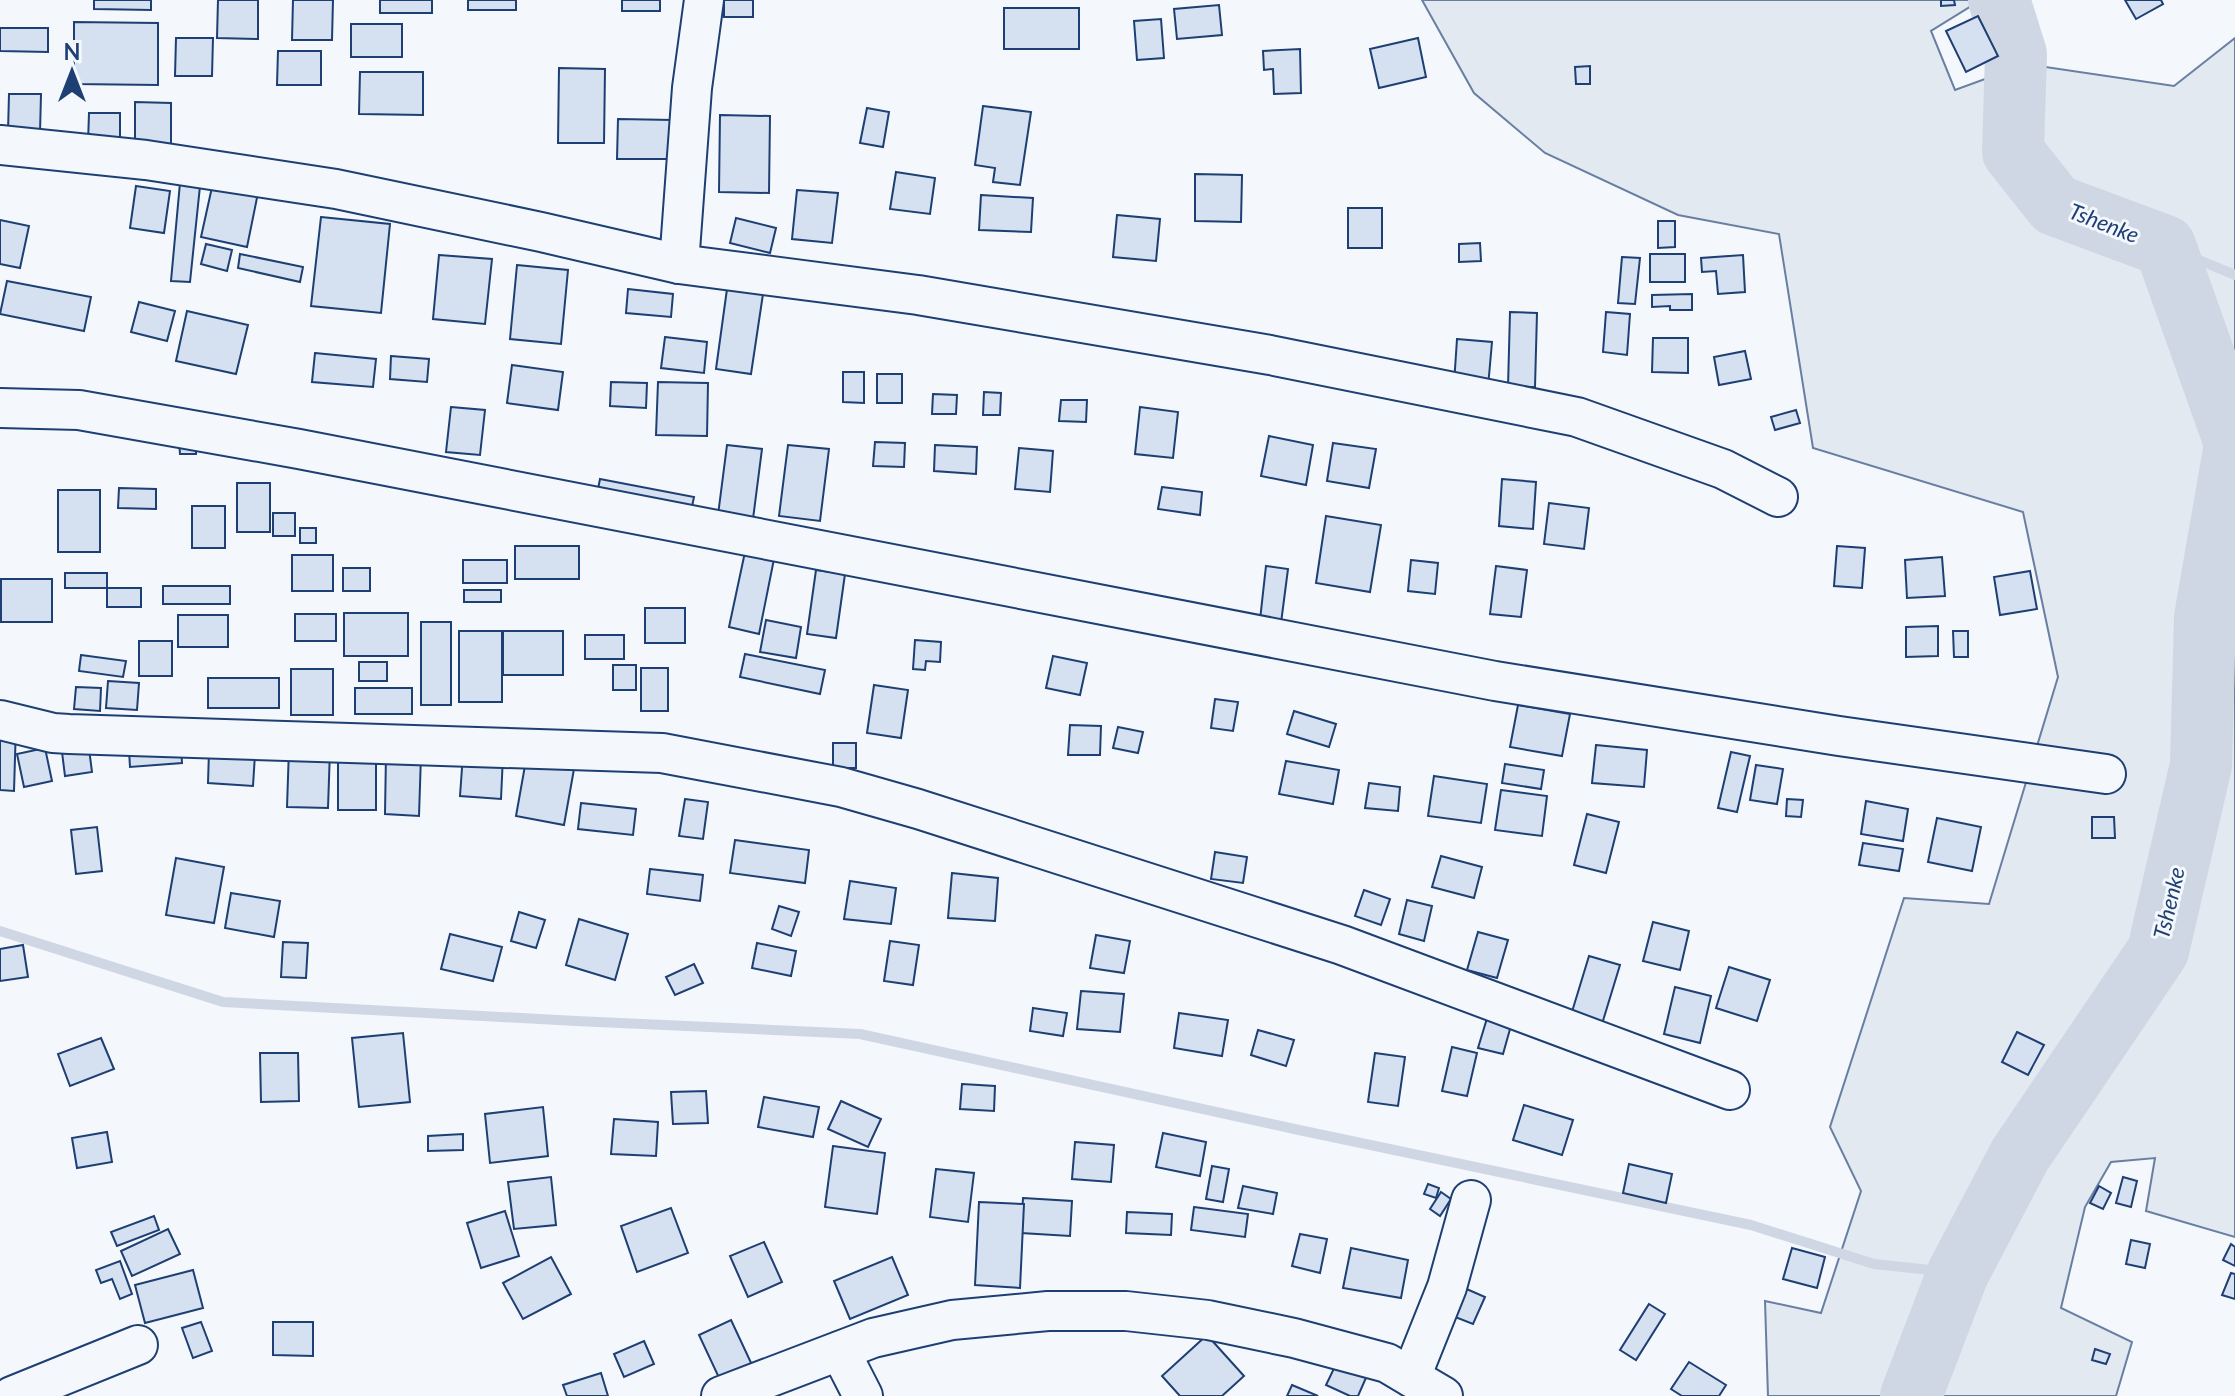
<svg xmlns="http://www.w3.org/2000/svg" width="2235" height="1396" font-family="Lato,sans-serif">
<rect width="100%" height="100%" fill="#f4f7fb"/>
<polygon fill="#e3e9f0" stroke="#687fa3" stroke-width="2" points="1422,0 1981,0 1931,31 1955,90 2026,64 2174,86 2235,38 2235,1237 2146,1211 2155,1158 2111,1162 2085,1207 2061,1308 2132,1342 2116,1396 1768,1396 1765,1301 1821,1313 1861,1191 1830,1127 1904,898 1989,904 2058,677 2023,512 1813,448 1779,234 1678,215 1545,153 1474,93"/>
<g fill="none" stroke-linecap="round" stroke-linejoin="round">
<g stroke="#cfd7e4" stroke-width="10">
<polyline points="2165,246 2235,275"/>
<polyline points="0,931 223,1002 576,1021 860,1034 1299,1130 1751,1225 1874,1264 1958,1273"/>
</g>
<g stroke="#cfd7e4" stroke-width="62">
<polyline points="1999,0 2016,54 2013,152 2055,205 2165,246 2235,443"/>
<polyline points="1911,1396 1958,1273 2020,1155 2158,951 2201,765 2205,617 2235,445"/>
</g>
</g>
<g fill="#d5e0f0" stroke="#1d3f73" stroke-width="2">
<polygon points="94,0 151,0 151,10 94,9"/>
<polygon points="218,0 258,0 258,39 217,38"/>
<polygon points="293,0 333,0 332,40 292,40"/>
<rect x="380" y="0" width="52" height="13"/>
<rect x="468" y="0" width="48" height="10"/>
<rect x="622" y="0" width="38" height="11"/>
<rect x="724" y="0" width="29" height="17"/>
<polygon points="1941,0 1954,0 1955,5 1941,6"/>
<polygon points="2125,0 2161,0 2163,4 2136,19"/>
<polygon points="1219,5 1222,35 1177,39 1174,9"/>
<rect x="1004" y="8" width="75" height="41"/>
<polygon points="1978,16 1998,56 1966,72 1946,31"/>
<polygon points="1161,19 1164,58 1137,60 1134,21"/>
<polygon points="74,22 158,23 158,85 74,84"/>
<rect x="351" y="24" width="51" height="33"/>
<polygon points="0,28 48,28 48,52 0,51"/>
<polygon points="176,38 213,38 212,76 175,76"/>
<polygon points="1418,38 1426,77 1379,88 1370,49"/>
<polygon points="1300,49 1301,93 1274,94 1273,69 1264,70 1263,51"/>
<polygon points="278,51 321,51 321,85 277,85"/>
<polygon points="1590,66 1590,84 1576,84 1575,67"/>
<polygon points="559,68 605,69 604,143 558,143"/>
<polygon points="360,72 423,72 423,115 359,114"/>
<polygon points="9,94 41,94 40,133 8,132"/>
<polygon points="135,102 171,103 171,148 135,147"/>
<polygon points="983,106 1031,112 1020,185 993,182 995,168 975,165"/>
<polygon points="867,108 889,112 883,147 860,143"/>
<polygon points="89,113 120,113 120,143 88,143"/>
<polygon points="720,115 770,116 769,193 719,192"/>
<polygon points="618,119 673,120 673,159 617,159"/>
<polygon points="896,172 935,178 930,214 890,209"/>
<polygon points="1195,174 1242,175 1241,222 1195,221"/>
<polygon points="214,178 259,188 247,247 201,237"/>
<polygon points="180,183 200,186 190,282 171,281"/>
<polygon points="136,186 170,191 164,233 130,228"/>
<polygon points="797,190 838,193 832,243 792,239"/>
<polygon points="981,195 1033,198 1031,232 979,230"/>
<rect x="1348" y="208" width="34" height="40"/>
<polygon points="1117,215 1160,219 1156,261 1113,257"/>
<polygon points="321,217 390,224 381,313 311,306"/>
<polygon points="736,218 776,228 770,253 730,243"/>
<polygon points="0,220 29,226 20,268 0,264"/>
<polygon points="1658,221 1675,221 1675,247 1658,248"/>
<polygon points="1480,243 1481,261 1459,262 1459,244"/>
<polygon points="206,244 232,250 227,271 201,264"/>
<polygon points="240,254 303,267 300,282 238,268"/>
<rect x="1650" y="254" width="35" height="28"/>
<polygon points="439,255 492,259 485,324 433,319"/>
<polygon points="1743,255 1745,292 1718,294 1716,271 1702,272 1701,258"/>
<polygon points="1622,257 1640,258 1635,304 1618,303"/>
<polygon points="517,265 568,270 561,344 510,339"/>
<polygon points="7,281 91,297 84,331 0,314"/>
<polygon points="628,289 673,294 671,317 626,313"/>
<polygon points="727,289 763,294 751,374 716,369"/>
<polygon points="1692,294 1692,310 1670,310 1670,306 1652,307 1652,295"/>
<polygon points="139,302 175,311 167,341 131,332"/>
<polygon points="187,311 248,325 236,374 176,361"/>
<polygon points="1510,312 1537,313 1535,387 1508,387"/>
<polygon points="1606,312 1630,314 1627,355 1603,352"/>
<polygon points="665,337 707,342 704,373 661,368"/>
<polygon points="1653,338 1688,338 1688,373 1652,372"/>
<polygon points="1457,339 1492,342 1488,387 1454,384"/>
<polygon points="1745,351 1751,379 1719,385 1714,357"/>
<polygon points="315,353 376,359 373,387 312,382"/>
<polygon points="391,356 429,359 427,382 390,379"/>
<polygon points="512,365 563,372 558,410 507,403"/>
<polygon points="843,372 864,372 864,403 843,402"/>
<rect x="877" y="374" width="25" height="29"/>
<polygon points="611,382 647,383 646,408 610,406"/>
<polygon points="658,382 708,383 707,436 656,435"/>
<polygon points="984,392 1001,393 1000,415 983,415"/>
<polygon points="933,394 957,395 956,414 932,414"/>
<polygon points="1061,400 1087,400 1086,422 1059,421"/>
<polygon points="451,407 485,410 480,455 446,452"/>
<polygon points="1140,407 1178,412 1173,458 1135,454"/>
<polygon points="1796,410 1800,423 1775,430 1771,417"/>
<polygon points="1269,436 1313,445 1306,485 1261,476"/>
<polygon points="196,440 196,454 180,454 179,441"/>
<polygon points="875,442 905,443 904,467 873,466"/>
<polygon points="1333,443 1376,449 1369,488 1327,481"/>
<polygon points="727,445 762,449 753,519 718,515"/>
<polygon points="788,445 829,449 820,521 779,516"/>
<polygon points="935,445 977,447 976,474 934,471"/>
<polygon points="1019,448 1053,451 1050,492 1015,489"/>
<polygon points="600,479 694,497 690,516 596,499"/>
<polygon points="1502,479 1536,482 1533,529 1499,526"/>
<rect x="237" y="483" width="33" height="49"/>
<polygon points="1162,487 1202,492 1200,515 1158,509"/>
<polygon points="119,488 156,489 156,509 118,508"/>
<rect x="58" y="490" width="42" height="62"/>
<polygon points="1549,503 1589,508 1584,549 1544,544"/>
<rect x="192" y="506" width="33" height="42"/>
<rect x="273" y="513" width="22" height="23"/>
<polygon points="1326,516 1381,525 1370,592 1316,583"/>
<rect x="300" y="528" width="16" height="15"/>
<rect x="515" y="546" width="64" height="33"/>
<polygon points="1837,546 1865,548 1862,588 1834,586"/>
<polygon points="745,552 774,559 759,634 729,627"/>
<rect x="292" y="555" width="41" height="36"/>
<polygon points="1942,557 1945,596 1907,598 1905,560"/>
<rect x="463" y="560" width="44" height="23"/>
<polygon points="1411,560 1438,563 1435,594 1408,591"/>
<polygon points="1266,566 1288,569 1281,623 1260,620"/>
<polygon points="1496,566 1527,570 1521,617 1490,614"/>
<rect x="343" y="568" width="27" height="23"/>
<polygon points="816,570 845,574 836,638 807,634"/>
<polygon points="2030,571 2037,609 2000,615 1994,577"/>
<rect x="65" y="573" width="42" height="15"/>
<rect x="1" y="579" width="51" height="43"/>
<rect x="163" y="586" width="67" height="18"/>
<rect x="107" y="588" width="34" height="19"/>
<rect x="464" y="590" width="37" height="12"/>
<rect x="645" y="608" width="40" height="35"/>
<rect x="344" y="613" width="64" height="43"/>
<rect x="295" y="614" width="41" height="27"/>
<rect x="178" y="615" width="50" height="32"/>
<polygon points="766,620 801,627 796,658 760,652"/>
<rect x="421" y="622" width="30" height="83"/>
<polygon points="1938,626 1938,656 1906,657 1906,627"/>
<rect x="459" y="631" width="43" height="71"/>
<rect x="503" y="631" width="60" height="44"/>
<polygon points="1953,631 1968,631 1968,657 1954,657"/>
<rect x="585" y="635" width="39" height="24"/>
<polygon points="915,640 941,642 940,662 926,661 925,670 913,669"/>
<rect x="139" y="641" width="33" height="35"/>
<polygon points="745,654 825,670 820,694 740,677"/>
<polygon points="81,655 126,661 123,677 79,671"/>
<polygon points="1053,656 1087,663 1080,695 1046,688"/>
<rect x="359" y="662" width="28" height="19"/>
<rect x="613" y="665" width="23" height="25"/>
<rect x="641" y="668" width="27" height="43"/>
<rect x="291" y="669" width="42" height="46"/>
<rect x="208" y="678" width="71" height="30"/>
<polygon points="108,681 139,683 137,710 106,708"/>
<polygon points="874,685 908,690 901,738 867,733"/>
<polygon points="76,687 101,688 100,711 74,709"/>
<rect x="355" y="688" width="57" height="26"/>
<polygon points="1215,699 1238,702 1233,731 1211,728"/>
<polygon points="1518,705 1570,714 1562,756 1510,747"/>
<polygon points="1294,711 1336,724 1329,747 1287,734"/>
<polygon points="0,724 16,725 14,791 0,790"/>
<polygon points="1070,725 1101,726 1100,755 1068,755"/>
<polygon points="1118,727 1143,732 1138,753 1113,748"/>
<polygon points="88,741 92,772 65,776 61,744"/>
<rect x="833" y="743" width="23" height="25"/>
<polygon points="1596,745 1647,750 1644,787 1592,783"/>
<polygon points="181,746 182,763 130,767 129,750"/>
<polygon points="45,748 52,781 24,787 17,754"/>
<polygon points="289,748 330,750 328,808 287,807"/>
<polygon points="209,751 255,754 253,786 208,783"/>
<rect x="338" y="751" width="38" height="59"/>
<polygon points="1731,752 1750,756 1737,812 1718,808"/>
<polygon points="386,754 421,755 419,816 385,814"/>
<polygon points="463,754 503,756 501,799 460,796"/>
<polygon points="526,760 574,769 564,825 516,816"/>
<polygon points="1286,761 1339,770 1333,804 1279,794"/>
<polygon points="1505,764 1544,770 1541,789 1502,783"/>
<polygon points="1756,765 1783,769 1777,804 1750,800"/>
<polygon points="1434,776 1487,784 1481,823 1428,816"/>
<polygon points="1369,783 1400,787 1398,811 1365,808"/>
<polygon points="1501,790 1547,796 1542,836 1495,830"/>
<polygon points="685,799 708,802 703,839 679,836"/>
<polygon points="1787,799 1803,800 1801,817 1786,816"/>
<polygon points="1866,801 1908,809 1903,841 1861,834"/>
<polygon points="581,803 636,809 633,835 578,829"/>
<polygon points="1587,814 1619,822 1606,873 1574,865"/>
<polygon points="2092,817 2114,817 2115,838 2092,838"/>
<polygon points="1937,818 1981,827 1972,871 1928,862"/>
<polygon points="97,827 102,871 76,874 71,830"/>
<polygon points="735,840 809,850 805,883 730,873"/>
<polygon points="1863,843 1903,849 1899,871 1859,865"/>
<polygon points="1215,852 1247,857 1243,883 1211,879"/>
<polygon points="1441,856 1482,867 1474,898 1432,887"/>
<polygon points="176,858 224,867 214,923 166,915"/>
<polygon points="650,869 703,875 700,901 647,894"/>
<polygon points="952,873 998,878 995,921 948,918"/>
<polygon points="850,881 896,888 891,924 844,919"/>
<polygon points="1364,890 1390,899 1381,925 1355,916"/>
<polygon points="231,893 280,901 274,937 225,928"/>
<polygon points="1407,900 1432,906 1424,941 1399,934"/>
<polygon points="779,906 799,912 791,936 772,929"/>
<polygon points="519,912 545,920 536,948 511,941"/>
<polygon points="579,919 628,934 615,980 566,965"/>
<polygon points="1653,922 1689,931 1680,970 1643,961"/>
<polygon points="1478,932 1508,940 1497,978 1467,970"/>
<polygon points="450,934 502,947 493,981 441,969"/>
<polygon points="1096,935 1130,941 1124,973 1090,968"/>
<polygon points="890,941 919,945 913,985 884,981"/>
<polygon points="283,942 308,943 306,978 281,977"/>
<polygon points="757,943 796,951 791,976 752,968"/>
<polygon points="23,945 28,977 0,981 0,949"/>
<polygon points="1589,956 1620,965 1602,1024 1571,1015"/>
<polygon points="694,964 703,983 675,995 666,977"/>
<polygon points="1729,967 1770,980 1757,1021 1716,1008"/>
<polygon points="1675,987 1711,996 1700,1043 1664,1034"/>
<polygon points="1081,991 1124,994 1120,1032 1077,1029"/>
<polygon points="1033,1008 1067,1013 1063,1036 1030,1031"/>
<polygon points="1179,1013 1228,1020 1222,1056 1174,1048"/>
<polygon points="1488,1015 1512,1022 1503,1054 1478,1048"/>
<polygon points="1258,1030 1294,1040 1286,1066 1251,1055"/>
<polygon points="2017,1032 2044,1045 2028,1075 2002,1062"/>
<polygon points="403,1033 410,1102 359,1107 352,1038"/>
<polygon points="101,1038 114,1069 70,1086 58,1054"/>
<polygon points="1452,1047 1477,1053 1467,1096 1442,1091"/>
<polygon points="260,1053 298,1053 299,1101 261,1102"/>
<polygon points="1375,1053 1405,1057 1398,1106 1368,1102"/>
<polygon points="962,1084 995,1086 994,1111 960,1109"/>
<polygon points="706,1091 708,1123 673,1124 671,1092"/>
<polygon points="764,1097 819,1107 813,1137 758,1127"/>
<polygon points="841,1101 881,1119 868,1147 828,1129"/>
<polygon points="1524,1105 1573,1120 1562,1155 1513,1140"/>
<polygon points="543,1107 548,1156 490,1163 485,1114"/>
<polygon points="614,1119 658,1122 656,1156 611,1154"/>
<polygon points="107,1132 112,1162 77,1168 72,1138"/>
<polygon points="1163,1133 1206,1142 1200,1176 1156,1167"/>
<polygon points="463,1134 463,1150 428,1151 428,1136"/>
<polygon points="1075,1142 1114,1145 1111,1182 1072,1179"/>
<polygon points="833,1146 885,1153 877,1214 825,1207"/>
<polygon points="1629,1164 1672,1174 1666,1203 1623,1193"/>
<polygon points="1212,1166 1229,1169 1223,1202 1206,1199"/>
<polygon points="936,1169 974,1173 968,1222 930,1217"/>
<polygon points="551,1177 556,1225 514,1229 508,1182"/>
<polygon points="2123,1177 2137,1181 2131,1207 2116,1203"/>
<polygon points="1428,1184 1439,1188 1436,1198 1424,1194"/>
<polygon points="1243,1186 1277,1193 1273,1214 1238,1208"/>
<polygon points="2099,1186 2111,1193 2103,1209 2090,1203"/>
<polygon points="1441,1192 1451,1199 1440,1216 1430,1209"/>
<polygon points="1023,1198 1072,1201 1070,1236 1021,1233"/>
<polygon points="979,1202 1024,1204 1020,1288 975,1285"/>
<polygon points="1194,1207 1248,1214 1245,1237 1191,1230"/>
<polygon points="671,1208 688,1253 637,1272 621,1226"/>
<polygon points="505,1211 519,1256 481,1268 467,1223"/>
<polygon points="1127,1212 1172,1214 1171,1235 1126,1233"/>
<polygon points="154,1216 159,1230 117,1246 111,1232"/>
<polygon points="168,1229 180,1254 132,1276 121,1251"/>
<polygon points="1300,1234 1327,1239 1320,1273 1292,1266"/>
<polygon points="2131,1240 2150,1244 2145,1268 2126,1264"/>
<polygon points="764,1242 782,1282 748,1297 730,1256"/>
<polygon points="2231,1244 2235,1247 2235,1266 2223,1260"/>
<polygon points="1351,1248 1408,1260 1401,1298 1343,1288"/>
<polygon points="1792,1248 1825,1257 1817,1288 1783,1279"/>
<polygon points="551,1257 571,1294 523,1319 503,1283"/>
<polygon points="892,1257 908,1295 850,1319 834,1281"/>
<polygon points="120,1261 132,1294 120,1299 112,1279 101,1283 96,1270"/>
<polygon points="193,1270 203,1308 145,1323 135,1285"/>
<polygon points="2231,1273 2235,1274 2235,1299 2222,1295"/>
<polygon points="1462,1287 1485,1297 1473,1324 1450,1315"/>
<polygon points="1649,1304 1665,1314 1636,1360 1620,1350"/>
<polygon points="731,1320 753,1367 721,1382 699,1335"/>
<polygon points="201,1322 212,1351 193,1358 182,1328"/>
<polygon points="273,1322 313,1322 313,1356 273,1355"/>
<polygon points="1207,1335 1244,1376 1222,1396 1180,1396 1162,1376"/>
<polygon points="644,1341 654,1364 624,1377 614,1354"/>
<polygon points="2095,1349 2110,1354 2106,1364 2092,1360"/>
<polygon points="1339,1358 1369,1371 1358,1396 1350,1396 1326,1385"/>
<polygon points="1689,1362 1726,1385 1719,1396 1682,1396 1671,1389"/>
<polygon points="601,1373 608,1396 567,1396 563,1385"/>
<polygon points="1292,1385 1318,1396 1287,1396"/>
</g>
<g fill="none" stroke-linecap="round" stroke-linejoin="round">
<g stroke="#1d3f73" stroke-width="42">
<g id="minor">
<polyline points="0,145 146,160 336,189 541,232 679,264 918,295 1270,355 1577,417 1723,469 1778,497"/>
<polyline points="679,264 692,88 704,0"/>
<polyline points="0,408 79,410 299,449 1495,681 1839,736 2106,774"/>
<polyline points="0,720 53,733 69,734 662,753 841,787 918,809 1342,945 1730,1090"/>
<polyline points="840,1351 863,1396"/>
<polyline points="1411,1377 1447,1287 1471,1200"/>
<polyline points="12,1396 138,1345"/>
<polyline points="721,1396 873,1338 952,1320 1048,1311 1126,1311 1208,1320 1294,1338 1387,1363 1443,1396"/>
</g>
</g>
<use href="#minor" stroke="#f4f7fb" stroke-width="38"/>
</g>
<g text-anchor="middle" stroke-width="6" stroke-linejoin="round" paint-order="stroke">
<g font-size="22" font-style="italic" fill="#1d3f73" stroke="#f4f7fb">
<text transform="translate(2104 223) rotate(21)" y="8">Tshenke</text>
<text transform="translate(2169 903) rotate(-77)" y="8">Tshenke</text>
</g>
</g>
<g transform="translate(72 72)" stroke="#f4f7fb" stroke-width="6" paint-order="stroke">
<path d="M0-6L14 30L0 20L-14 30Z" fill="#1d3f73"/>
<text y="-12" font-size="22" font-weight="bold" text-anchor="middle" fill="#1d3f73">N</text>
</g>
</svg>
